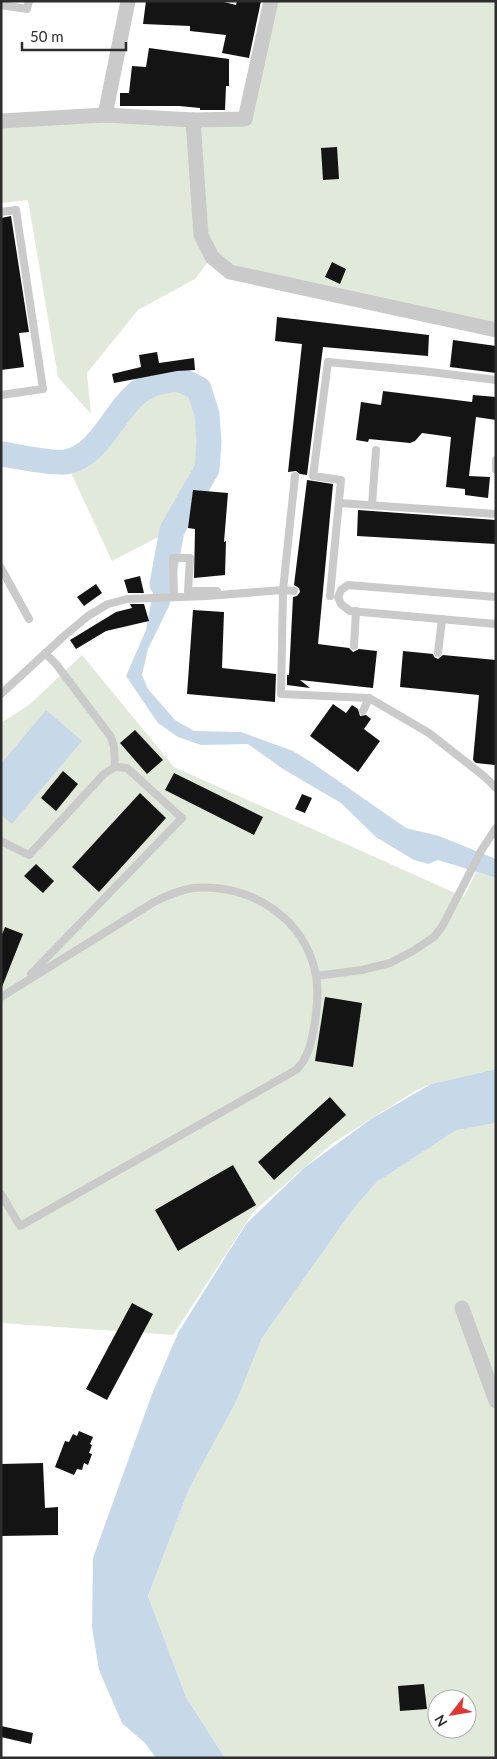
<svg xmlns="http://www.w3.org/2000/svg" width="497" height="1759" font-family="Lato,sans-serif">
<rect width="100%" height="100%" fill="#fff"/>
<g fill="#e1eada" fill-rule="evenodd">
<polygon points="274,1 496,1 496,325 236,269 218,254 208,233 199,120 251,118"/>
<polygon points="193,120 201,235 212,257 195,279 138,310 87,373 91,414 58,377 28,200 1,203 1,121"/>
<polygon points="178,380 199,389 207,414 209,442 207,469 172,530 112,561 66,462 83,454 103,436 133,396 154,382"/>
<polygon points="82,655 174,767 464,897 476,872 496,878 496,1069 431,1084 415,1091 333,1143 254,1211 173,1335 1,1323 1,723 29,705"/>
<path d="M496 1123V1758H225L186 1697 148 1596 189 1489 237 1400 262 1338 354 1208 377 1182 457 1129ZM437 1699H467V1729H437Z"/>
</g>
<g fill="#c7d9e9">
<polygon points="169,551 167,578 170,604 148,649 142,675 148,689 175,720 194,731 241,732 293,751 314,764 406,828 439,836 496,859 496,878 438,860 428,864 414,860 376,837 341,803 283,769 248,744 201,745 178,737 158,723 126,676 146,630 156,576"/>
<polygon points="46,710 82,741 12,824 1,815 1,764"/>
<polygon points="496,1069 496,1123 456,1130 377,1182 354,1208 262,1338 237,1400 189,1489 148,1596 186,1697 225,1758 156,1758 145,1743 122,1723 99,1670 92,1627 93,1558 152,1394 178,1333 246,1224 304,1168 371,1119 431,1084"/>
</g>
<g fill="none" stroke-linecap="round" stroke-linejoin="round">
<path stroke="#c7d9e9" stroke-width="25" d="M1 454C17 456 52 464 66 462 111 453 117 385 166 381 170 380 174 379 178 380 185 381 193 386 199 389L207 414 209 442 207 469 172 530 162 584"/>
</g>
<g fill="#141414">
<polygon points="146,1 220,1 236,5 237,1 261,1 249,58 222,53 226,35 190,31 190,26 143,24"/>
<polygon points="149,48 229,59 229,86 226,86 225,110 200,110 200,108 179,106 120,106 120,93 129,93 132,66 146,67"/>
<polygon points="337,147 339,179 323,180 321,148"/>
<polygon points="11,216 29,332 19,333 24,367 1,370 1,218"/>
<polygon points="332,262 346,269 340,284 325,277"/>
<polygon points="277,317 429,335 428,356 323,347 307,475 300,474 296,471 288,472 302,344 275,341"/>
<polygon points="453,340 496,346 496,373 450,367"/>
<polygon points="157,352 159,363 194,358 195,370 177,371 114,383 112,374 141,367 139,355"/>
<polygon points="383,391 472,402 473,395 496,397 496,420 476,417 469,476 490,477 488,498 465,495 465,489 446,487 451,437 422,433 415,441 410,443 369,439 368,442 356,440 361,402 381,405"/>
<polygon points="307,480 333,484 318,644 349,648 353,652 359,649 377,651 373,688 300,680 310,688 287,685 287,675 289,675 293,597 297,596 300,592 299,588 294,585"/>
<polygon points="193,490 228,493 224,542 226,541 225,575 194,578 195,529 188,528"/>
<polygon points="358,510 496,520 496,544 357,536"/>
<polygon points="140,576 144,593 128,593 124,580"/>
<polygon points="96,584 102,593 84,606 77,597"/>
<polygon points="130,604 144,604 149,621 106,631 76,649 70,640 116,612 132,608"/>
<polygon points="193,610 224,612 222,668 276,674 275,702 187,694"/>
<polygon points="403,651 433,654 434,657 438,659 443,655 496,660 495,765 476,763 473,760 479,695 400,687"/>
<polygon points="333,704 346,713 352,705 358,709 360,716 366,715 371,719 364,729 380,741 358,772 310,736"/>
<polygon points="135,730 163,760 147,774 120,743"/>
<polygon points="63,771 78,784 56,811 41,798"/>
<polygon points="174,773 263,817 254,835 165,790"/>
<polygon points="140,793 166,818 99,892 72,867"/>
<polygon points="302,794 312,798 305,813 295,809"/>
<polygon points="36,864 54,881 43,893 24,876"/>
<polygon points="5,927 23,934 2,987 1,937"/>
<polygon points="325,997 362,1003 353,1067 315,1061"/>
<polygon points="330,1097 346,1115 274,1180 258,1162"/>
<polygon points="233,1165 256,1205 178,1251 155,1210"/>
<polygon points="132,1303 153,1314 107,1400 86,1389"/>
<polygon points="79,1431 93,1437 90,1444 92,1445 89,1453 92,1454 88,1465 84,1463 82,1470 77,1469 74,1475 55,1467 65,1441 69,1442 73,1434 77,1436"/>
<polygon points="43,1463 45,1508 58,1507 58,1535 1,1536 1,1464"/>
<polygon points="424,1684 427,1709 400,1711 398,1686"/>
<polygon points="1,1726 33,1733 31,1744 1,1737"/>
</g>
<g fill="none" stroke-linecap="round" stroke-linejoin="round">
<g stroke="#cacaca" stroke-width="8">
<polyline points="1,5 27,9 29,1"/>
<polyline points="1,212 16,210 43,389 1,395"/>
<polyline points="496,460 496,470"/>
<polyline points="295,476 283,590 281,694 369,698 429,733 485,777 496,788"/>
<polyline points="339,503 496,514"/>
<polyline points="372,505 376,450"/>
<polyline points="1,568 29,619"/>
<polyline points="330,596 341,480 313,476 328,362 422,371 496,380"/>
<polyline points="174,597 173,558 190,558 188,591 217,591"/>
<polyline points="496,597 348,585 341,590 338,597 341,604 350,611 496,624"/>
<polyline points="354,646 356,611"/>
<polyline points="45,653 56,664 111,737 114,747 115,767"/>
<polyline points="438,653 442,619"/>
<polyline points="1,694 64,636 88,616 108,604 127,599 207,596 283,590 294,591"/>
<polyline points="363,711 369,698"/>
<polyline points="1,841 29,855 104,774 115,767 127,768 182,818 31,974"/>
<polyline points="316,976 362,970 390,963 413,951 434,937 443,925 481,851 496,828"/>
<path d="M1 997 154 902C166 896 179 890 193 888 250 883 306 918 316 976 319 991 317 1007 315 1022 312 1039 309 1058 296 1070L20 1226 1 1194"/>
</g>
<g stroke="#cacaca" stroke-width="15">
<polyline points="105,115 128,1"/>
<polyline points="193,120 201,235 212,257 230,272 496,330"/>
<polyline points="1,121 105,115 193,120 245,119 271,1"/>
<polyline points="462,1308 496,1401"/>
</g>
</g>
<rect width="497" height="1759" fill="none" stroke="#2d2d2d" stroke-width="5"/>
<g transform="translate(452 1714) rotate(239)"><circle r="24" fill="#ffffff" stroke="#ababab"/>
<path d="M0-4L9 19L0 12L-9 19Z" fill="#de3734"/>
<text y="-8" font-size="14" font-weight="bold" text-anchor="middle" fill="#2d2d2d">N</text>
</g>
<path d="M22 42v8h104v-8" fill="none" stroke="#2d2d2d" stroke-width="2.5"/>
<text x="30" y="42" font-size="15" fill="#2d2d2d" stroke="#ffffff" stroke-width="4" paint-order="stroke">50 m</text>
</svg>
